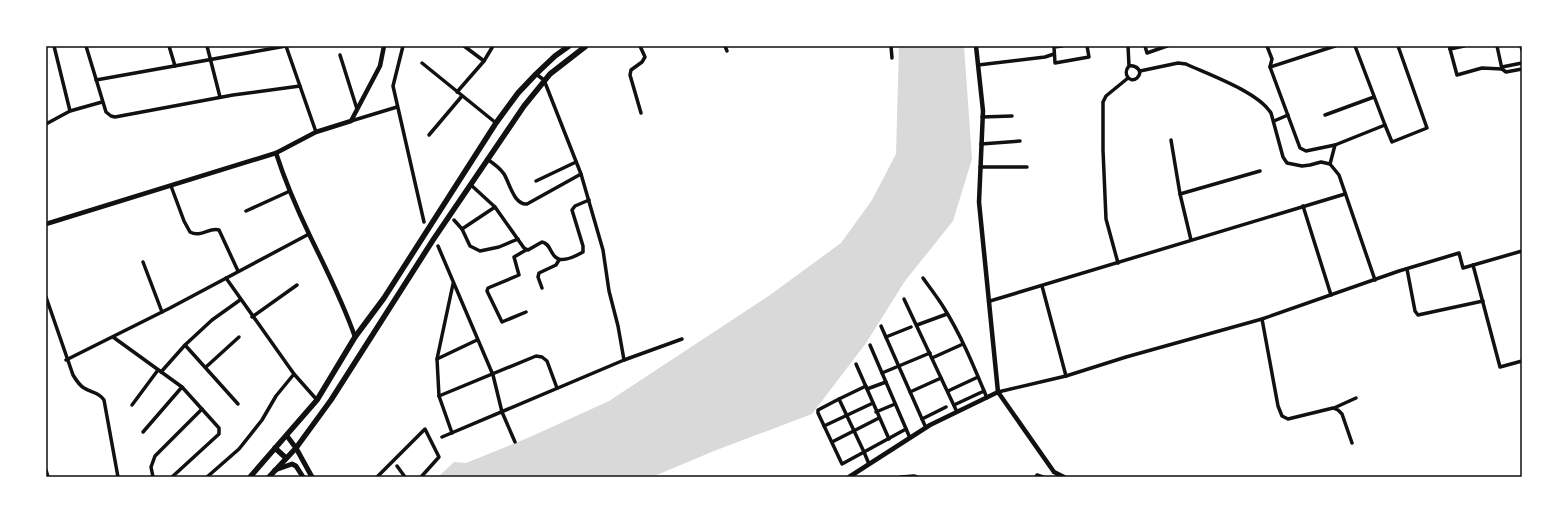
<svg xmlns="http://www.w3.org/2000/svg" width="1568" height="523" font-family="Cabin,sans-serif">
<rect width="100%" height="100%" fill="#fff"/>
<polygon fill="#d9d9d9" points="899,46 964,46 972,159 953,221 905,281 866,343 812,414 714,451 652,477 438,477 454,462 466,463 530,437 609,401 770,295 841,243 872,200 896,154"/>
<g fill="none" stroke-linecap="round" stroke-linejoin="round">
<g stroke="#111" stroke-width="3.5">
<polyline points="54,46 70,111"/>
<polyline points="86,46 106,112 111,116 115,117 233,95 300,86"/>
<polyline points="169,46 175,66"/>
<polyline points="207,46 220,97"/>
<polyline points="286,46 316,132"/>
<polyline points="403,46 393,86 424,222"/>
<polyline points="464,46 484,61"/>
<polyline points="640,46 645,57 642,62 631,70 630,75 641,113"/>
<polyline points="725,46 727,51"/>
<polyline points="891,46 892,58"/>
<polyline points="1062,46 1054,47 1055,63 1089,57 1087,46"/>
<path d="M1128 46 1129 66C1122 74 1130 84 1137 78 1144 71 1136 65 1129 66"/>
<polyline points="1145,46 1147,53 1167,46"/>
<polyline points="1267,46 1272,59 1270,67 1300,148 1306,151 1335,145 1385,125 1392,142 1427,128 1398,46"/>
<polyline points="1355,46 1385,125"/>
<polyline points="1449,46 1450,49 1464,46"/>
<polyline points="1497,46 1502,69"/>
<polyline points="1521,46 1522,50"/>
<polyline points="1450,49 1457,75 1482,68 1502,69 1506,72 1522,69"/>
<polyline points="340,55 357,109"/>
<polyline points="422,63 496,123"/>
<polyline points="978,65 1045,57 1054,54"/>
<polyline points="1270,67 1335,46"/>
<polyline points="1502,67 1522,63"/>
<path d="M1140 71 1178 63 1186 64C1210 75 1258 92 1271 113L1283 157 1287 163 1302 166 1310 165 1321 162 1330 164 1339 175 1375 280"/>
<polyline points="536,74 544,80 581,174 603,250 609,291 618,326 624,360"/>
<polyline points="96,80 286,46"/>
<polyline points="457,92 484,61 493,46"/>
<polyline points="1325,115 1374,97"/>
<polyline points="982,117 1012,116"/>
<polyline points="351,121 397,107"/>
<polyline points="1274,121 1288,115"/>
<polyline points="46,124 70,111 102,102"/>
<polyline points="429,135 462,96"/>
<polyline points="1171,140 1180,194 1191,240"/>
<polyline points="981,144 1020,141"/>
<path d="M487 159C493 163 500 168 504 174 510 184 514 205 527 204L581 174"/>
<polyline points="1330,164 1335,145"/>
<polyline points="980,167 1027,167"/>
<polyline points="536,181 576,162"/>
<path d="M471 185 495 207 524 248 528 250 542 242C556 244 546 273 583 252V246L572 210 575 206 589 200"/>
<path d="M171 186 184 221 190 232C201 238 209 227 219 230L238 271"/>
<polyline points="1180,194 1260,171"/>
<polyline points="1303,206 1331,295"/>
<polyline points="246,211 290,191"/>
<polyline points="454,220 462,229 470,246 480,251 499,247 518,239"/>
<polyline points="462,229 495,207"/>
<polyline points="438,246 493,375 502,412 515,442"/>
<polyline points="143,262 162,312"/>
<polyline points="1118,263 1106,219 1103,150 1103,102 1106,96 1128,78"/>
<polyline points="1473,265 1500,367 1522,361"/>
<polyline points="1407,269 1415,311 1418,315 1483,301"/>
<polyline points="226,278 294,374 317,400"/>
<path d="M923 278C930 288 938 298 944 308 962 337 974 367 987 398"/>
<polyline points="1042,286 1066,376"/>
<polyline points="542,288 538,277 539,273 556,265 559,260"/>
<path d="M46 297 73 375C76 380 79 385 84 388 92 393 99 392 104 400L118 477"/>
<polyline points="904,299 957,412"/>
<polyline points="990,301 1345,194"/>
<polyline points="526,312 502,322 487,291 488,288 519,275 514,257 526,250"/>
<polyline points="252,317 297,285"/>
<polyline points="1262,319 1278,406 1282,416 1288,419 1333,408 1338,410 1342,414 1352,443"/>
<polyline points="917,325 947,314"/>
<polyline points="881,326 926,428"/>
<polyline points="113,337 182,387 219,428 219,434 172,477"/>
<polyline points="886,337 911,327"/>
<polyline points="185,345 238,404"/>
<polyline points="870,345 910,438"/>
<polyline points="932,358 963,344"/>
<polyline points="437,359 477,340"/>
<polyline points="66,360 170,308 309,234"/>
<polyline points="856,364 889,439"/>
<polyline points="206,367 239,337"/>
<polyline points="161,372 185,345 212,320 240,300"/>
<polyline points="882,373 930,353"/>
<polyline points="867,389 886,382"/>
<polyline points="948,391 978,377"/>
<polyline points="910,392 941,378"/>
<polyline points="998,392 1066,376 1126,357 1262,319 1399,271 1459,253 1463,268 1522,251"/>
<polyline points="439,396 536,356 542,357 547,361 557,388"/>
<polyline points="839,399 866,386"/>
<polyline points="132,405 158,370"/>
<polyline points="954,405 984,391"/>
<polyline points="1334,408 1356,398"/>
<polyline points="876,412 895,404"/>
<polyline points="922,419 946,407"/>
<polyline points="824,426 873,403"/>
<polyline points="143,432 182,387"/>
<polyline points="452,433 439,396 437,359 453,284"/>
<polyline points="442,437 624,360 682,339"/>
<polyline points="832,442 879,418"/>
<polyline points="869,464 864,452 842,464 818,413 818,410 839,399 864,452 906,429"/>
<polyline points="397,466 405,477"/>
<polyline points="46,470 48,477"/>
<polyline points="153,477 151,467 155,456 202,409"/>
<polyline points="207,477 239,449 262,420 276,396 294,374"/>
<polyline points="377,477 425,429 439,457 421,477"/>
<polyline points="901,477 914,476 917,477"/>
<polyline points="1036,477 1037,475 1043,477"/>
</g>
<g stroke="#111" stroke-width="4.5">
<polyline points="976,46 983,111 979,202 998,392 1054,472 1064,477"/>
<path d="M276 153C285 181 297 209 310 236 326 269 343 302 355 337"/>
<polyline points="46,224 276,153 316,132 351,121 380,66 384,46"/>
<polyline points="849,477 930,425 998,392"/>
</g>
<g stroke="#111" stroke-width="5">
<polyline points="287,436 296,448 312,477"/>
<polyline points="275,470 292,464 296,466 303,477"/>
</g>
<g stroke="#111" stroke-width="5.5">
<polyline points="275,448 286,458"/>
<polyline points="250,477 317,400 355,337 384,298 496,123 518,93 536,74 555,56 569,46"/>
<polyline points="269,477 296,448 331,400 433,240 524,106 550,74 586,46"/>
</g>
</g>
<rect width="1568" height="523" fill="none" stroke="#ffffff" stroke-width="94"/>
<rect x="47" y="47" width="1474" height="429" fill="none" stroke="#111" stroke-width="1.5"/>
</svg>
